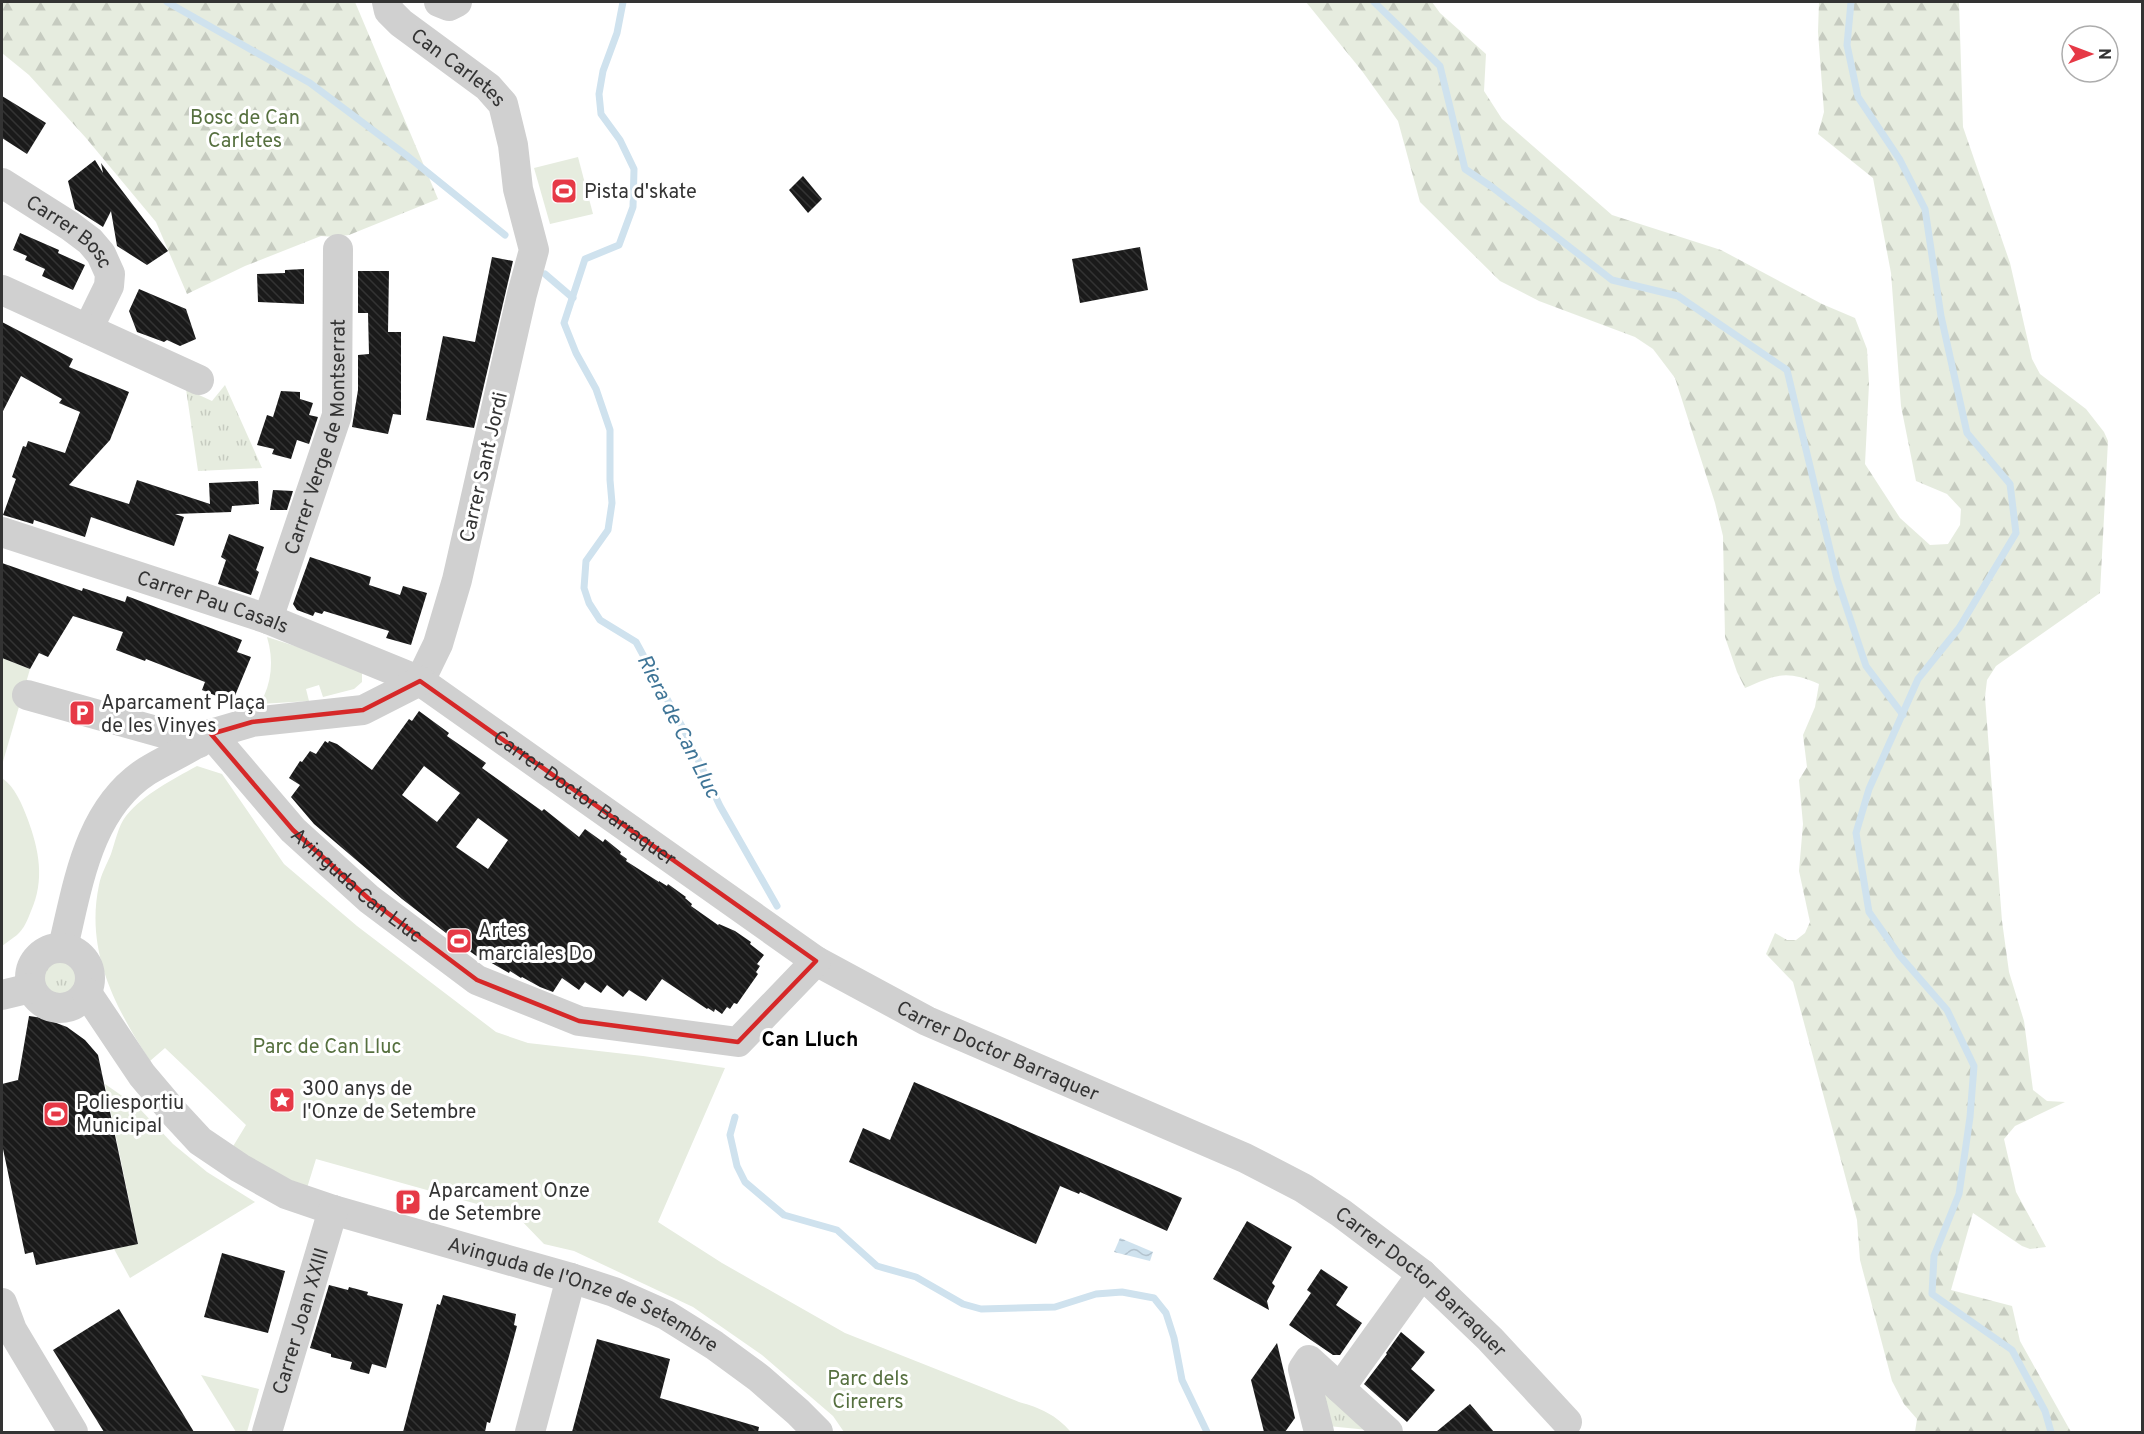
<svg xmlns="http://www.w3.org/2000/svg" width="2144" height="1434" font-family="Overpass,sans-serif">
<defs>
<pattern id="grass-tufts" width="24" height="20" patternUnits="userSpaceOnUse" patternTransform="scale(1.5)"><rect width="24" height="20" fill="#e6ecdf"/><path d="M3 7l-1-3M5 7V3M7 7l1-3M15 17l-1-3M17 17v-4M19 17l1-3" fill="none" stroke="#c6cbc0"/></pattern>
<pattern id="forest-firs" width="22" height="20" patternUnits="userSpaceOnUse" patternTransform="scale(1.5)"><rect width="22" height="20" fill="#e6ecdf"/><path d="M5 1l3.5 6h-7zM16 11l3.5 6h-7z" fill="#c6cbc0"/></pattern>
<pattern id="water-waves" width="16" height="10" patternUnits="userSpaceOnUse" patternTransform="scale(1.5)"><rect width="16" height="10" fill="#cfe2ee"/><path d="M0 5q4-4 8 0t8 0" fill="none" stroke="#b2c2cd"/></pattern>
<pattern id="building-back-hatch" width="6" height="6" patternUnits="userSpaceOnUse" patternTransform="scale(1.5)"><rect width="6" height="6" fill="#1a1a1a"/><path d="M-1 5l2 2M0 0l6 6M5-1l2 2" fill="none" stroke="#333"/></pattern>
</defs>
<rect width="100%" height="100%" fill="#fff"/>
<g fill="url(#grass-tufts)">
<polygon points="225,385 262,468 198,471 186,389 212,401"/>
<circle cx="61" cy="977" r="19"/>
<polygon points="1314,1371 1378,1431 1328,1426"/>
</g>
<g fill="url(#forest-firs)">
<polygon points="2,2 355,2 438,199 349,235 335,237 321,236 245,266 187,294 156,222 86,138 29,75 2,53"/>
<path d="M1306 2H1432L1440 13 1486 54 1484 91 1502 119 1612 215 1721 250 1822 304 1855 318 1867 349 1869 384 1865 464 1900 518 1930 545 1948 544 1960 525 1961 509 1947 494 1916 481 1901 406 1891 273 1873 178 1818 134 1824 112 1818 32 1819 2H1959L1963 127 2010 263 2032 359 2040 374 2086 409 2104 432 2108 441 2100 593 1996 666 1987 680 1985 697 2002 921 2009 972 2024 1021 2033 1090 2047 1101 2065 1102 2015 1126 2004 1139 2016 1192 2046 1247 2030 1249 2022 1246 1973 1213 1951 1290 2012 1306 2020 1341 2071 1432H1915L1917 1419 1904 1404 1892 1381 1860 1260 1857 1220 1793 982 1766 954 1775 933 1787 940H1796L1805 933 1810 922 1799 871 1803 824 1799 780 1807 767 1803 735 1815 707 1819 684C1786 670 1777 674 1745 688L1737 672 1725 637 1723 536 1715 503 1675 378 1653 349 1635 337 1539 301 1500 281 1420 202 1398 121 1362 71Z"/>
</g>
<g fill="#e6ecdf">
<polygon points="578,157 593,214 550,224 534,168"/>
<path d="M267 637 357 666 362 673V682L354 689 323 697 319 685 306 689 309 701 260 704C272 683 274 660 267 637Z"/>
<polygon points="2,658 30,669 2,765"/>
<path d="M197 766 222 774 284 864 357 926 496 1032 528 1043 643 1056 725 1068 658 1222 722 1263 845 1333 1019 1402C1041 1408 1056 1415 1071 1432H844L833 1416 762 1355 693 1307 574 1251 544 1244 516 1215 316 1159 307 1188 290 1182 232 1148 246 1125 165 1048 150 1061C115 1007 85 951 99 885 101 874 107 864 111 854 115 843 118 826 126 816 145 793 172 780 197 766Z"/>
<path d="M2 778C15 787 22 804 28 820 39 850 45 880 31 911 28 919 24 929 17 935 12 939 7 942 2 946Z"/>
<polygon points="105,1084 138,1107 173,1144 207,1172 255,1202 130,1278 114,1249 138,1243"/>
<polygon points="201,1375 259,1389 247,1432 236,1432"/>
</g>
<polygon fill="url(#water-waves)" points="1120,1238 1153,1252 1150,1261 1114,1252"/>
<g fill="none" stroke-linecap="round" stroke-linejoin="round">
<g stroke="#cfe2ee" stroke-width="7">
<polyline points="167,2 310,83 406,155 505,235"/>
<polyline points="623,2 617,33 603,71 599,94 601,114 620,140 634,169 633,207 619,245 585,259 564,323 576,353 596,389 610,430 610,480 612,503 608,530 586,561 584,588 589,603 600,620 636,642 685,732 720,806 777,906"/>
<polyline points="1374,2 1440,66 1465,169 1492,187 1612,280 1678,296 1787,370 1837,579 1866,666 1903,715"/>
<polyline points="1851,2 1847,45 1858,97 1900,160 1925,209 1941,316 1967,433 2010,484 2016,533 1959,628 1918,679 1869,789 1856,833 1869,912 1900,956 1947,1010 1974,1066 1970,1117 1959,1194 1934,1256 1932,1294 2012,1350 2045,1411 2051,1432"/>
<polyline points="545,274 573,298"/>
<polyline points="735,1117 730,1135 737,1166 745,1182 765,1199 784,1215 837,1230 877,1266 916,1277 963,1304 981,1309 1055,1307 1096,1294 1122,1292 1154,1298 1166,1313 1174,1338 1182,1380 1207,1432"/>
</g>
</g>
<g fill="url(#building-back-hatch)" fill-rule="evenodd">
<polygon points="2,96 46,123 27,154 2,138"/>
<polygon points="95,160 103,173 101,163 168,251 147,265 117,246 111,211 103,227 75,209 68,181"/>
<polygon points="803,176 822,199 808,213 789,190"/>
<polygon points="20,233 59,250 58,253 85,265 73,290 42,276 45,269 25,260 27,256 13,250"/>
<polygon points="1140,247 1148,290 1080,303 1072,259"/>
<polygon points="492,257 513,261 474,428 426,420 443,336 475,342"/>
<polygon points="304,269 304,304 258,302 257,274 285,273 285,270"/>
<polygon points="358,271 389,271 388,332 401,332 401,415 393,414 388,434 352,427 358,390 358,355 369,354 368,313 358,313"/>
<polygon points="139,289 186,309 196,339 180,346 167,340 164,342 137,332 129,311"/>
<polygon points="2,322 73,359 69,367 129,392 110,440 69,485 129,504 137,480 210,504 209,483 258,481 259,504 232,506 231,512 175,514 184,517 174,546 91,517 85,537 34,520 33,524 3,515 16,479 12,477 23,446 26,447 28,441 65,453 80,412 59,403 62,399 21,376 2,413"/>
<polygon points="281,391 300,392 300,399 313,403 309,415 318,417 309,444 297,440 291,459 272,454 274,449 257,445 267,415 273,417"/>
<polygon points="273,490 293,491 287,510 270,510"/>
<polygon points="229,534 264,547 256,570 259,572 251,595 218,584 226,560 221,557"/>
<polygon points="310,557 371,577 369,585 400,595 403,586 427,593 411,645 386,638 389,631 324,611 322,614 315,612 313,616 297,610 293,604"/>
<polygon points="2,563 82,591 83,588 125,602 127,596 242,640 237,652 251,657 234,698 221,693 219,697 202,690 205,682 146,659 145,661 116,650 123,632 73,616 48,657 39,653 30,669 2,658"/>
<path d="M419 711 449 733 447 736 486 763 482 768 542 811 544 809 579 837 585 829 603 842 605 839 621 852 620 854 627 859 626 861 659 882V881L667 886 668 884 686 897 685 898 692 904 691 906 718 925 719 924 735 931 751 942 750 944 764 955 757 964 760 966 756 972 758 974 737 1004 734 1003 730 1009 727 1007 722 1014 715 1009 714 1012 708 1008 707 1009 662 979 646 1001 629 990 623 997 607 985 601 993 585 982 579 990 562 978 553 992 540 987 522 977 521 978 510 971 509 973 483 958 482 960 468 950 402 899 314 824 291 797 300 785 289 778 300 761 302 762 310 751 316 754 325 741 328 743 329 741 337 744 372 770 409 719 412 721ZM424 766 460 793 437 822 402 795ZM478 818 508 840 488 869 456 847Z"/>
<polygon points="29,1016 43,1018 67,1027 85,1040 98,1055 138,1244 36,1265 33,1252 25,1254 2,1144 2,1084 18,1080"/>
<polygon points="914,1082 1182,1198 1167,1231 1080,1192 1079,1194 1060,1186 1036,1244 849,1162 863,1128 890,1140"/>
<polygon points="1247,1221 1292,1247 1272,1283 1275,1286 1267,1301 1269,1310 1213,1279"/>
<polygon points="222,1253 285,1271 268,1333 204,1317"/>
<polygon points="1321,1269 1348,1287 1336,1305 1362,1323 1340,1355 1333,1355 1289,1325 1311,1293 1307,1290"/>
<polygon points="329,1285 348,1290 349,1287 368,1292 367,1295 403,1304 386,1368 372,1364 369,1374 350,1369 352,1362 331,1357 331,1354 310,1348"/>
<polygon points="443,1295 516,1314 514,1325 517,1326 509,1356 490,1423 487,1422 485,1432 403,1432 437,1304 440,1305"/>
<polygon points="119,1309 194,1432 104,1432 53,1350"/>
<polygon points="1401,1332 1425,1352 1411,1369 1435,1390 1407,1422 1364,1384 1387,1354 1386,1353"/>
<polygon points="597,1339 670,1359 660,1398 759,1427 758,1432 572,1432"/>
<polygon points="1277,1343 1295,1418 1285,1432 1264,1432 1251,1380"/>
<polygon points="1470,1404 1494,1432 1436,1432"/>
</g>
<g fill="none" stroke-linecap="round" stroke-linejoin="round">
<g stroke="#d0d0d0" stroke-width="30">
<path id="s1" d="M387 2 389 11 401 23 488 87 503 104 513 145 518 189 534 250 522 294 457 580 438 644 420 681"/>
<polyline points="439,2 449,6 457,2"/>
<path id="s2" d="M2 183 70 226 90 241 101 254 110 274 109 286 88 329"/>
<polyline points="2,290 199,380"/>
<path id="s3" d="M2 532 268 619 420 681 816 961 927 1021 1245 1158 1303 1188 1341 1213 1422 1274 1490 1339 1567 1422"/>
<path id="s4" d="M268 619 337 415 338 249"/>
<path id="s5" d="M420 681 363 710 252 722 211 734 293 830 369 899 477 980 579 1021 738 1042 816 961"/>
<polyline points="27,695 199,743"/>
<path d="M63 947C78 885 88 809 147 771 168 758 191 749 211 734"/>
<circle cx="60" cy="978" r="30"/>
<path id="s6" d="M87 993 142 1075 175 1114 200 1141 240 1168 286 1194 333 1210 571 1278 614 1292 666 1315 714 1345 759 1378 798 1412 818 1432"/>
<polyline points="2,995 31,988"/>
<polyline points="2,1303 12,1330 73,1432"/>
<polyline points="1340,1388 1422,1274"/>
<path id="s7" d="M267 1432 333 1210"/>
<polyline points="530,1432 571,1278"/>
<polyline points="1319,1432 1303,1369 1309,1360 1388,1432"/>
</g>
</g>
<path fill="none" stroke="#d62828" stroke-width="4.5" stroke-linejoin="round" d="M420 681 816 961 738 1042 579 1021 477 980 369 899 293 830 211 734 252 722 363 710Z"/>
<defs>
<g id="stadium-square" transform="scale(1.35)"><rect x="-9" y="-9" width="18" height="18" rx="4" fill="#e63946" stroke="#fff"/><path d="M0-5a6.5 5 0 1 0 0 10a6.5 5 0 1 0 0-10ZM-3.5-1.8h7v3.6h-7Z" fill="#fff"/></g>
<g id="parking-square" transform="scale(1.35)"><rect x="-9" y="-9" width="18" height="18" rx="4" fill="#e63946" stroke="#fff"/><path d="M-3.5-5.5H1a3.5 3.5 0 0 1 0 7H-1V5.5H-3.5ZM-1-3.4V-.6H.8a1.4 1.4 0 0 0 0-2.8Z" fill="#fff"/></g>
<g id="sight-square" transform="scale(1.35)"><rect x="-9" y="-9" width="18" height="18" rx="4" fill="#e63946" stroke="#fff"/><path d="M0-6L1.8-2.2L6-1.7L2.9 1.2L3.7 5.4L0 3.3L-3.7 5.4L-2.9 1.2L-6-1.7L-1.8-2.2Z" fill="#fff"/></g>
</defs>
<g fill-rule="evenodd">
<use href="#stadium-square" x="564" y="191"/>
<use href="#parking-square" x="82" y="713"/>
<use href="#stadium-square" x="459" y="941"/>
<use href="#sight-square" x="282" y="1100"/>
<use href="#stadium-square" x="56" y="1114"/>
<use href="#parking-square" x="408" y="1202"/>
</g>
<g text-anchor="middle" stroke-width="6" stroke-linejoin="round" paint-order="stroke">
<g font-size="20" fill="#333" stroke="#fff">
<text dy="7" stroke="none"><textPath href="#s1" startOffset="99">Can Carletes</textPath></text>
<text dy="7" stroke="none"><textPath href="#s2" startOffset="84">Carrer Bosc</textPath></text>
<text dy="7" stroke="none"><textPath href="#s4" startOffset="190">Carrer Verge de Montserrat</textPath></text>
<text transform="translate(483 467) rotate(-77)" y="7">Carrer Sant Jordi</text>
<text dy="7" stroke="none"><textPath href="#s3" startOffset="222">Carrer Pau Casals</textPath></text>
<text dy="7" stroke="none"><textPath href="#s3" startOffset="646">Carrer Doctor Barraquer</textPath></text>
<text dy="7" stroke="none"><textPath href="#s5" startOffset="429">Avinguda Can Lluc</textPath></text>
<text dy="7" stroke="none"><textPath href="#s3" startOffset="1132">Carrer Doctor Barraquer</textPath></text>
<text dy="7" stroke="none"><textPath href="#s3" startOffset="1618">Carrer Doctor Barraquer</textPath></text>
<text dy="7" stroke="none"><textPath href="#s6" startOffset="602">Avinguda de l'Onze de Setembre</textPath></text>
<text dy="7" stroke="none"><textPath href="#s7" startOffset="116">Carrer Joan XXIII</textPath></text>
</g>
<g font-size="20" fill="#56703f" stroke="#fff">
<text x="245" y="124">Bosc de Can<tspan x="245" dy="23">Carletes</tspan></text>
<text x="327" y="1053">Parc de Can Lluc</text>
<text x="868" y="1385">Parc dels<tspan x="868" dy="23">Cirerers</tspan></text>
</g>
<g font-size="20" fill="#333" stroke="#fff" text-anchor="start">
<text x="584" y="198">Pista d'skate</text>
<text x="101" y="709">Aparcament Plaça<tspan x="101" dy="23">de les Vinyes</tspan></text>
<text x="478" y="937">Artes<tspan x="478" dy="23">marciales Do</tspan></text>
<text x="302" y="1095">300 anys de<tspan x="302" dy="23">l'Onze de Setembre</tspan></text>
<text x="76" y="1109">Poliesportiu<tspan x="76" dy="23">Municipal</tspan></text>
<text x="428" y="1197">Aparcament Onze<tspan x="428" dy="23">de Setembre</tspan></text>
</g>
<g font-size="21" font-style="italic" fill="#3f7597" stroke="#fff">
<text transform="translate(679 726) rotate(63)" y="7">Riera de Can Lluc</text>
</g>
<g font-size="21" font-weight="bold" fill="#000" stroke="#fff">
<text x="810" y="1046">Can Lluch</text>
</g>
</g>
<rect width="2144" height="1434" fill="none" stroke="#333333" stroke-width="6"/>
<g transform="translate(2090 54) rotate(90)"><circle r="28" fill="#ffffff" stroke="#adadad" stroke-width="1.5"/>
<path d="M0-4.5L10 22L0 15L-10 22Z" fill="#e63946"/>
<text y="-9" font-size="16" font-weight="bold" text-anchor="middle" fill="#333333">N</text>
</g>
</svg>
